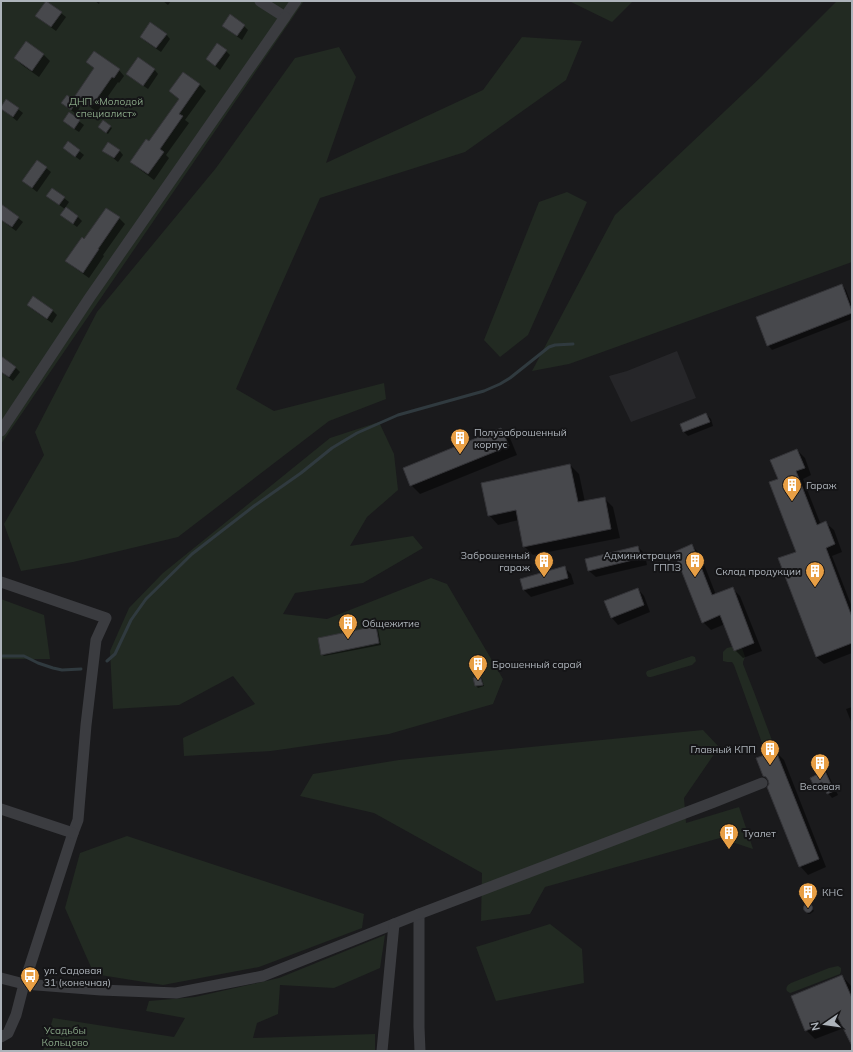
<svg xmlns="http://www.w3.org/2000/svg" width="853" height="1052" font-family="Mulish,sans-serif">
<rect width="100%" height="100%" fill="#1a1a1c"/>
<polygon fill="#262629" points="677,351 696,398 631,422 609,376 627,371"/>
<g fill="#222a22">
<polygon points="1,1 304,1 1,444"/>
<polygon points="569,1 633,1 612,22"/>
<polygon points="837,1 852,1 852,262 569,364 532,371 615,215 761,77"/>
<polygon points="522,37 582,41 566,80 465,152 320,198 275,299 236,389 274,411 384,383 386,399 329,421 178,537 73,562 21,571 4,524 44,455 35,432 97,312 216,168 295,58 339,47 356,77 326,163 483,90"/>
<polygon points="567,192 587,202 528,335 500,357 484,340 539,202"/>
<polygon points="379,422 394,454 398,490 367,517 350,546 413,536 423,548 363,583 295,593 283,614 327,619 431,578 447,584 503,679 493,704 389,734 271,751 184,756 183,738 255,704 233,676 179,705 113,709 110,651 129,608 163,573 330,438"/>
<polygon points="1,599 44,615 50,659 1,659"/>
<polygon points="731,647 742,648 745,657 743,662 743,664 754,692 776,751 766,754 734,665 732,662 727,662 723,661 723,652 727,648"/>
<polygon points="692,656 695,657 696,661 692,665 651,677 649,677 647,676 646,673 647,671"/>
<polygon points="703,730 719,747 684,798 686,823 739,807 753,849 720,838 545,887 530,914 481,921 482,873 374,813 300,796 313,774 399,760"/>
<polygon points="127,836 364,914 362,928 259,967 163,985 94,974 65,908 80,853"/>
<polygon points="550,924 582,949 584,983 496,1001 476,947"/>
<polygon points="385,935 380,968 334,988 280,985 278,1014 257,1023 253,1038 375,1034 375,1051 43,1051 53,1018 174,1037 185,1018 146,1011 149,1001 195,997 279,978"/>
<path d="M838 966 841 968V971L840 974 793 992 790 993 787 991C785 987 788 985 791 983L829 968Z"/>
</g>
<g fill="#0007">
<polygon points="95,1 100,1 99,4"/>
<polygon points="163,1 171,1 168,5"/>
<polygon points="61,13 66,17 56,31 41,20 36,16"/>
<polygon points="223,26 244,26 248,30 242,40 228,30"/>
<polygon points="166,34 170,39 161,52 145,41 141,37"/>
<polygon points="226,51 230,55 220,70 207,59"/>
<polygon points="43,54 50,61 39,77 22,65 15,58"/>
<polygon points="87,62 119,70 124,76 119,83 118,82 97,112 82,101 76,96 95,69"/>
<polygon points="154,69 158,74 148,89 132,78"/>
<polygon points="200,85 206,91 185,120 189,123 166,155 169,158 154,180 138,168 131,162 150,143 180,100 170,91"/>
<polygon points="67,97 80,107 76,114 62,103"/>
<polygon points="1,108 18,109 23,113 17,121"/>
<polygon points="69,114 84,125 79,132 68,125"/>
<polygon points="103,121 112,128 108,134 101,129"/>
<polygon points="103,150 119,150 123,155 118,162"/>
<polygon points="79,151 84,155 80,160 69,152"/>
<polygon points="46,168 51,172 37,192 23,181"/>
<polygon points="52,189 64,198 69,202 65,208 78,217 82,221 77,227 61,215 65,209 52,200 48,196"/>
<polygon points="1,210 18,218 23,222 16,231 1,220"/>
<polygon points="119,218 125,224 103,255 104,256 89,278 72,266 67,260 84,240"/>
<polygon points="842,285 846,290 852,306 852,319 772,350 768,345"/>
<polygon points="34,297 53,311 57,315 52,323 32,309 28,305"/>
<polygon points="1,357 16,368 20,372 13,381 1,372"/>
<polygon points="706,414 711,419 713,426 688,436 684,432 681,424"/>
<polygon points="501,429 510,438 517,455 420,494 411,485"/>
<polygon points="797,450 805,458 811,475 803,479 821,525 826,523 834,530 842,552 832,556 852,607 852,653 824,664 816,657 797,553 779,479"/>
<polygon points="570,465 579,474 585,502 604,498 613,507 620,538 533,555 524,546 519,520 498,525 489,515"/>
<polygon points="692,546 700,554 716,595 732,588 740,596 762,651 743,658 735,650 725,624 711,630 703,622"/>
<polygon points="638,547 645,554 647,565 596,577 589,571"/>
<polygon points="564,567 571,574 574,584 531,597 524,590 521,580"/>
<polygon points="638,589 644,596 650,612 618,625 612,618 605,602"/>
<polygon points="376,627 378,629 381,645 324,656 322,654"/>
<polygon points="480,677 482,679 484,686 478,688 476,686"/>
<polygon points="852,707 852,724 846,709"/>
<polygon points="776,752 784,760 826,867 808,875 800,866 770,781 764,776"/>
<polygon points="822,765 826,770 838,795 832,798 828,793 825,787 819,790 814,785"/>
<polygon points="808,905 812,908 814,911 810,914 808,914 804,908 805,906"/>
<polygon points="842,976 852,987 852,1040 844,1028 815,1039 806,1030"/>
</g>
<g fill="none" stroke-linecap="round" stroke-linejoin="round">
<g stroke="#303a3f" stroke-width="3">
<polyline points="1,656 24,656 38,663 53,668 62,670 81,669"/>
<polyline points="107,661 115,654 131,620 146,599 192,554 254,506 301,473 332,448 357,433 398,415 484,391 500,384 510,378 549,347 555,345 573,344"/>
</g>
</g>
<g fill="#47484c" stroke="#343438">
<polygon points="46,1 62,12 51,27 35,16"/>
<polygon points="230,14 245,25 237,36 222,26"/>
<polygon points="150,22 167,34 156,48 140,37"/>
<polygon points="26,41 44,54 32,71 14,58"/>
<polygon points="217,43 227,50 215,66 206,59"/>
<polygon points="94,51 120,69 114,78 112,77 91,107 75,96 94,68 86,62"/>
<polygon points="138,57 155,69 143,86 126,74"/>
<polygon points="183,72 200,84 179,114 183,116 160,149 164,152 148,174 130,162 146,139 149,141 179,99 169,91"/>
<polygon points="67,95 76,102 71,110 61,103"/>
<polygon points="6,99 19,108 13,117 1,109 1,107"/>
<polygon points="69,112 80,120 74,129 63,121"/>
<polygon points="103,120 111,126 106,133 98,127"/>
<polygon points="68,141 80,150 75,157 63,148"/>
<polygon points="108,142 120,150 114,158 102,151"/>
<polygon points="37,160 47,167 32,188 22,181"/>
<polygon points="52,188 65,197 59,205 46,196"/>
<polygon points="1,204 19,217 12,227 1,220"/>
<polygon points="66,207 78,216 73,224 60,215"/>
<polygon points="106,208 120,217 98,249 99,249 83,273 65,261 82,237 84,239"/>
<polygon points="842,284 852,311 852,313 767,346 756,317"/>
<polygon points="33,296 53,310 47,319 27,305"/>
<polygon points="1,356 16,367 9,377 1,372"/>
<polygon points="706,413 710,422 683,432 680,424"/>
<polygon points="501,428 509,446 410,486 403,468"/>
<polygon points="797,449 805,468 796,471 817,525 826,521 835,544 826,548 852,617 852,643 816,657 778,558 796,552 769,482 778,479 770,460"/>
<polygon points="570,464 578,502 605,497 611,529 523,547 516,510 488,516 481,483"/>
<polygon points="692,544 712,595 733,587 754,643 734,651 720,615 702,623 674,552"/>
<polygon points="638,546 641,558 588,571 585,559"/>
<polygon points="565,566 568,578 523,590 520,579"/>
<polygon points="638,588 644,605 611,618 604,601"/>
<polygon points="376,626 379,643 321,655 318,638"/>
<polygon points="480,676 483,685 475,686 473,678"/>
<polygon points="776,751 819,859 799,867 767,787 769,784 768,780 766,777 763,776 756,758"/>
<polygon points="822,764 834,791 827,794 822,782 814,786 810,778 818,774 815,768"/>
<circle cx="808" cy="908" r="4.5"/>
<polygon points="842,975 852,998 852,1046 838,1018 805,1031 791,996"/>
</g>
<g fill="none" stroke-linecap="round" stroke-linejoin="round">
<g stroke="#3b3c40" stroke-width="11">
<polyline points="260,1 285,17 296,1"/>
<polyline points="1,431 90,297 285,17"/>
<polyline points="1,582 106,618 96,640 86,725 78,820 73,833 24,984 16,1015 8,1033 1,1037"/>
<polyline points="1,809 73,833"/>
<polyline points="419,914 419,1027 420,1051"/>
<polyline points="1,978 24,984 101,990 176,993 263,976 419,914 714,802 762,783"/>
<polyline points="382,1051 394,924"/>
</g>
</g>
<defs>
<g id="building-pin" transform="scale(1)"><path d="M0 17L-7.5 6A9.5 9.5 0 1 1 7.5 6Z" fill="#e89f45" stroke="#151517"/><path d="M-4-6H4V6H1V3H-1V6H-4ZM-2.5-4.3h1.7v1.8h-1.7ZM.8-4.3h1.7v1.8H.8ZM-2.5-1h1.7V.8h-1.7ZM.8-1h1.7V.8H.8Z" fill="#fff"/></g>
<g id="bus-pin" transform="scale(1)"><path d="M0 17L-7.5 6A9.5 9.5 0 1 1 7.5 6Z" fill="#e89f45" stroke="#151517"/><path d="M-5-6H5V4H4V6H2V4H-2V6H-4V4H-5ZM-3.5-4V0h7V-4ZM-3.5 1.2v1.5H-2V1.2ZM2 1.2v1.5H3.5V1.2Z" fill="#fff"/></g>
</defs>
<g fill-rule="evenodd">
<use href="#building-pin" x="460" y="438"/>
<use href="#building-pin" x="792" y="485"/>
<use href="#building-pin" x="544" y="561"/>
<use href="#building-pin" x="695" y="561"/>
<use href="#building-pin" x="815" y="571"/>
<use href="#building-pin" x="348" y="623"/>
<use href="#building-pin" x="478" y="664"/>
<use href="#building-pin" x="770" y="749"/>
<use href="#building-pin" x="820" y="763"/>
<use href="#building-pin" x="729" y="833"/>
<use href="#building-pin" x="808" y="892"/>
<use href="#bus-pin" x="30" y="976"/>
</g>
<g text-anchor="middle" stroke-width="4" stroke-linejoin="round" paint-order="stroke">
<g font-size="10" fill="#87a485" stroke="#151517">
<text x="106" y="105">ДНП «Молодой<tspan x="106" dy="12">специалист»</tspan></text>
<text x="65" y="1034">Усадьбы<tspan x="65" dy="12">Кольцово</tspan></text>
</g>
<g font-size="10" fill="#adb3ba" stroke="#151517" text-anchor="start">
<text x="474" y="436">Полузаброшенный<tspan x="474" dy="12">корпус</tspan></text>
<text x="806" y="489">Гараж</text>
<text x="530" y="559" text-anchor="end">Заброшенный<tspan x="530" dy="12">гараж</tspan></text>
<text x="681" y="559" text-anchor="end">Администрация<tspan x="681" dy="12">ГППЗ</tspan></text>
<text x="801" y="575" text-anchor="end">Склад продукции</text>
<text x="362" y="627">Общежитие</text>
<text x="492" y="668">Брошенный сарай</text>
<text x="756" y="753" text-anchor="end">Главный КПП</text>
<text x="820" y="790" text-anchor="middle">Весовая</text>
<text x="743" y="837">Туалет</text>
<text x="822" y="896">КНС</text>
<text x="44" y="974">ул. Садовая<tspan x="44" dy="12">31 (конечная)</tspan></text>
</g>
</g>
<rect width="853" height="1052" fill="none" stroke="#adb3ba" stroke-width="4"/>
<g transform="translate(825 1024) rotate(257)" stroke="#151517" stroke-width="3" paint-order="stroke">
<path d="M0-3L7 15L0 10L-7 15Z" fill="#adb3ba"/>
<text y="-6" font-size="11" font-weight="bold" text-anchor="middle" fill="#adb3ba">N</text>
</g>
</svg>
